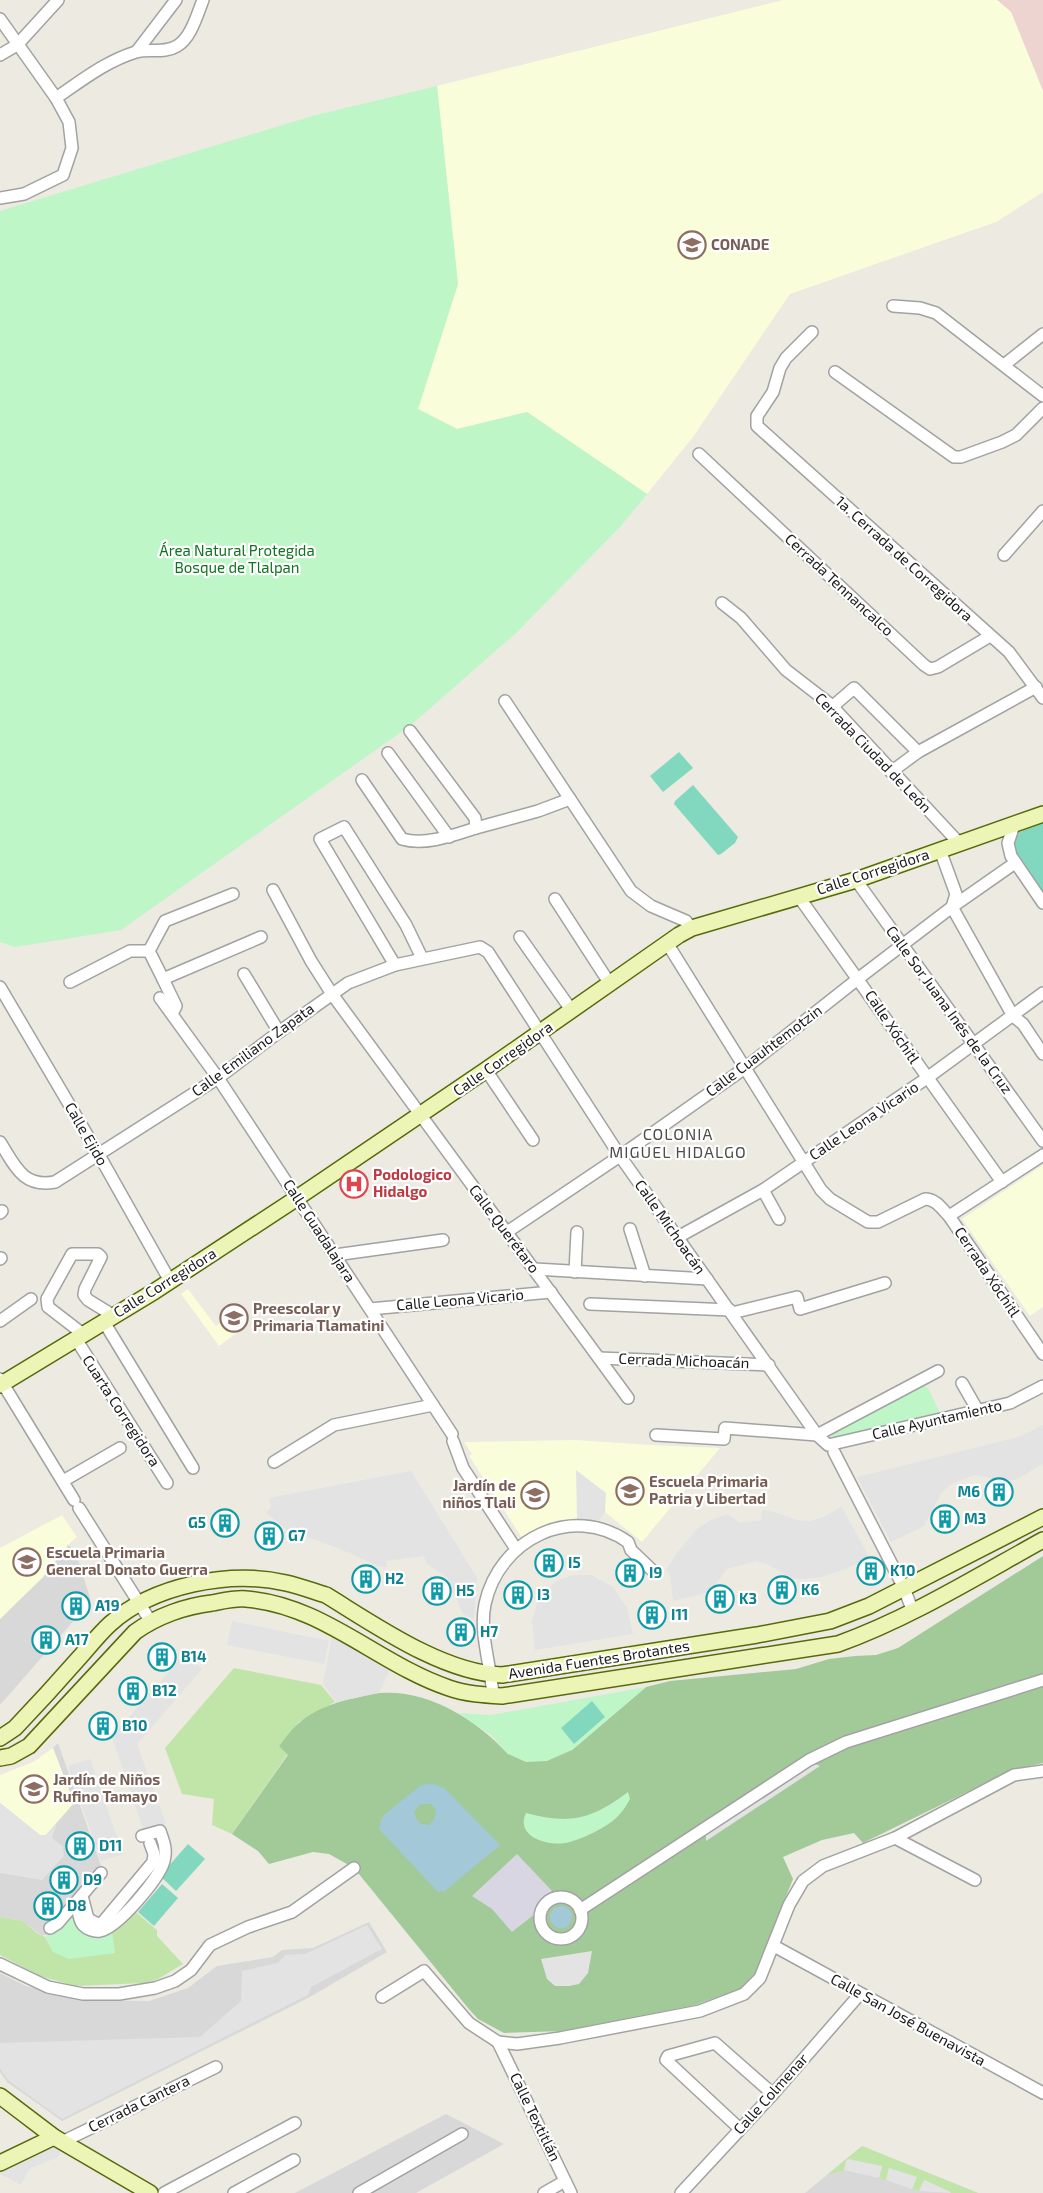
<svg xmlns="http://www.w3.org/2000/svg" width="1043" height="2193" font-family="'Exo 2',sans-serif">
<rect width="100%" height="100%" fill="#eceae1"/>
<g fill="#d9d8d8">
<polygon points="68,1545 75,1550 91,1601 0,1705 0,1619 43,1577"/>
<polygon points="58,1743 104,1874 51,1933 42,1936 23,1921 0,1917 0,1803 39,1835 74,1803 53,1748"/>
<polygon points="369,1922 387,1952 308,1998 62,2121 7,2082 0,2072 0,1973 26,1986 82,2000 149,2001 188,1988 217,1966 273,1957 282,1950 313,1948"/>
<polygon points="446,2114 504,2144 416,2193 295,2193"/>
<polygon points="862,2146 978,2193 805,2193"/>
</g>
<polygon fill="#edd4d1" points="997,0 1043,0 1043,91 1011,12"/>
<g fill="#fafdd9">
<polygon points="783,0 997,0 1011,12 1043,91 1043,192 996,222 790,294 693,437 647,494 527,412 457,429 418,409 458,284 437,86"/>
<polygon points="1043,1165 1043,1307 1030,1316 962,1219"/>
<polygon points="188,1289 216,1326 237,1311 247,1325 219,1346 181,1294"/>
<polygon points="575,1440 651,1445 720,1448 642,1542 605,1512 599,1521 577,1519 550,1524 524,1541 469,1456 472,1454 464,1442"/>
<polygon points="62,1515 77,1537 68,1545 43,1577 0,1619 0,1548"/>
<polygon points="53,1748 74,1803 46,1835 40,1835 0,1803 0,1775 33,1762"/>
</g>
<g fill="#c1e5a9">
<polygon points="234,1668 321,1685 335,1702 299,1722 279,1746 288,1754 232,1834 212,1825 214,1799 182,1794 165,1748"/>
<polygon points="132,1909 157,1930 157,1936 183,1964 158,1979 145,1983 75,1986 40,1976 0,1955 0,1917 23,1921 38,1934 45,1937 53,1952 112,1931"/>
<polygon points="862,2146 978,2193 950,2193 924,2180 919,2191 912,2189 917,2177 889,2168 886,2180 879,2178 882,2167 846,2161 844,2170 827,2175"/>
</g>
<path fill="#a2ca98" d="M1043 1556V1763L1012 1770 863 1843 854 1833 822 1840 783 1857 793 1879 755 1973 740 1989 695 2005 564 2031 504 2033 478 2019 468 2008 354 1868 329 1854 313 1852 269 1864 258 1851 232 1834 288 1755 279 1746C285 1739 291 1729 299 1723 312 1711 333 1703 350 1699 360 1697 370 1693 380 1693 428 1689 477 1720 508 1754L572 1750 646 1687 670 1681 796 1669 829 1659 855 1656 876 1655 898 1648Z"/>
<g fill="#bff6c8">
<polygon points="437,86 458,284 418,409 457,429 527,412 647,494 620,527 516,633 411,725 121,930 15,947 0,942 0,211 312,116"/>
<polygon points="922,1385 928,1388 941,1415 840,1439 830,1435"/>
<polygon points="646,1687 572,1750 547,1761 526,1762 508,1754 491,1735 458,1713 491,1715"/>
<path d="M628 1792 630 1799C627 1804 624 1810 619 1815 610 1826 579 1841 565 1843 546 1846 515 1836 526 1813 571 1825 592 1819 628 1792Z"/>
<polygon points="73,1909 112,1931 115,1953 69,1959 53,1952 45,1937 51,1933"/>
</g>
<g fill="#82d8bf">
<polygon points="679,752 693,768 663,792 650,776"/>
<polygon points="693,785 738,837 735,843 721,854 718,855 674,804 675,801"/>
<polygon points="1043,822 1043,894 1014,849 1014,839 1017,833"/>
<polygon points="592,1701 605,1717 574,1744 561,1728"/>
<polygon points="188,1844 205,1859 176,1891 160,1876"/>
<polygon points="162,1884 178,1898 154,1926 138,1912"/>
</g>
<g fill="#e3e3e3">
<polygon points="1043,1425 1043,1464 1015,1480 1002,1480 975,1475 953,1483 942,1492 924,1526 891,1542 857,1477 1019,1437"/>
<polygon points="576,1470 606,1493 605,1512 599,1521 577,1519"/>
<polygon points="411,1471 477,1578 474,1619 463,1614 447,1577 427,1564 424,1556 386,1561 387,1567 380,1567 340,1549 286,1529 266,1513 271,1507 269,1498"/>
<polygon points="842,1507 869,1557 846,1569 822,1577 804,1579 792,1578 767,1564 756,1561 727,1569 710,1592 673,1601 670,1574 666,1570 676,1554 697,1529 707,1522 727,1514 739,1522 761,1521 762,1510 774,1512 797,1520 810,1521 823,1517"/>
<polygon points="574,1575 591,1575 613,1587 627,1608 633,1634 535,1650 532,1621 539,1597 558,1580"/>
<polygon points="232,1621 329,1641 324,1664 227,1645"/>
<polygon points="332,1636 391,1668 379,1693 336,1702 323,1684"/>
<polygon points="184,1654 202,1669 137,1744 166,1824 144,1831 112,1737"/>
<polygon points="90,1759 123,1854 101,1861 68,1766"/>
<polygon points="810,1762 820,1766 706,1841 706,1830"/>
<polygon points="0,1803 40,1835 46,1835 57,1822 52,1838 63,1847 64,1856 42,1880 0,1873"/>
<polygon points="367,1925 382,1949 311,1987 308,1995 62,2119 9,2081 0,2069 0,2043 200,2037 241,2001 242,1971 278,1963 285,1955 305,1954"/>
<polygon points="592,1951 588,1973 579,1984 569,1986 555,1986 547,1979 541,1959"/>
<polygon points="52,2146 61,2151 58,2157 29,2169 21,2185 0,2174 0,2171"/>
<polygon points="848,2159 882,2166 879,2178 844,2170 846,2161"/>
<polygon points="889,2168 917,2177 912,2189 886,2180"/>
<polygon points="924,2180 951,2192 950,2193 919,2191"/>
</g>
<polygon fill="#d7d6e2" points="517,1854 552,1891 540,1902 536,1913 512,1932 492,1909 472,1896"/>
<g fill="#a3c8d8" fill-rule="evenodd">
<path d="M433 1784 444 1788 500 1845 445 1891 438 1892 379 1829 381 1820 385 1814 421 1785ZM420 1804H431L436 1810 434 1820 429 1825 421 1824 416 1818 414 1812Z"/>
<circle cx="561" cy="1917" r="11"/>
</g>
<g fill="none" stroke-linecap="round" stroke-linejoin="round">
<g stroke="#a2a2a2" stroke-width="14">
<g id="street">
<polyline points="0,19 56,98 69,122 72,148 63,175 24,194 0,198"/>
<polyline points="137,51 176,0"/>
<polyline points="0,55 17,45 58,0"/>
<path d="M56 98C81 81 106 61 136 52 149 48 164 54 177 46 191 38 197 15 203 0"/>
<polyline points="893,306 920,308 936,313 1043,396"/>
<polyline points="812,332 786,358 780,368 773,392 757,416 757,426 1009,652 1043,698"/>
<polyline points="1004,365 1043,334"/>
<polyline points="835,372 954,457 961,457 1002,442 1016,435 1043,408"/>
<polyline points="699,454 924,665 930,669 938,667 990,636"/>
<polyline points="1004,555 1043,511"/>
<polyline points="722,603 741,618 786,670 830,704 959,843"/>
<polyline points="505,701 631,891 651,906 686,921 692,928"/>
<polyline points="832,707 854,688 918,752"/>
<polyline points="410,731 475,818 476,828 538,811 570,799"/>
<polyline points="388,753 449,837"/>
<polyline points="891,772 918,752 1036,687"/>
<path d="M362 780 402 839C425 846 454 835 476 828"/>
<polyline points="1014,825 1008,843 1011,856 1043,903"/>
<polyline points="940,850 956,894 952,907 1013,1016 1023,1024 1043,1054"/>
<polyline points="856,880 1043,1141"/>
<polyline points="273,890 311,961 332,994 628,1398"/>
<polyline points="799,897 1002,1182"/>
<polyline points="555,899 610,984"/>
<polyline points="520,937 572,1011"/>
<path d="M667 943 821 1190 830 1199 868 1222H878L925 1199C936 1199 942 1209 949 1216L1043 1354"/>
<polyline points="395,965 320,839 344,827 406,925 422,958"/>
<polyline points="244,974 279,1032"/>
<polyline points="163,979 149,951 165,921 233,894"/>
<polyline points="70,982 130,951 149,951"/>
<polyline points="0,987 99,1155 170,1281"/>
<polyline points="160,998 218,1078 452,1434"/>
<polyline points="172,1014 176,1006 163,979 261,937"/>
<polyline points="486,1070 533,1140"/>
<path d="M0 1142C15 1166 23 1188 55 1182L218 1078 279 1032 348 983 395 965 480 947 488 952 620 1156 817 1435 828 1445 1010 1403 1043 1386"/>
<polyline points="763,1190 779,1219"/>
<polyline points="0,1213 2,1211"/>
<polyline points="949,1216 1043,1155"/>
<polyline points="630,1229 645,1276"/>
<polyline points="507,1232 620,1156 745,1068 859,978 952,907 1015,863"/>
<polyline points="678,1237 763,1190 927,1078 1043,993"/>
<polyline points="335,1255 443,1240"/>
<polyline points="0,1259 1,1258"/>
<polyline points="535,1269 707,1279"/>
<polyline points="575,1272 577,1232"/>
<polyline points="590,1304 730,1310"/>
<polyline points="370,1309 551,1292"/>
<polyline points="732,1313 797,1297 800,1309 885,1283"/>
<polyline points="0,1321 31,1299"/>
<polyline points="104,1322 193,1468"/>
<polyline points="83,1334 48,1307 47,1299 72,1254 98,1254 101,1257 85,1289 84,1295 88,1300 114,1316"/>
<polyline points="76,1339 167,1483"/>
<polyline points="599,1358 769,1365"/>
<polyline points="0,1379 74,1500"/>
<polyline points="962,1383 978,1411"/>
<polyline points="656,1435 724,1439 725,1428 817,1435 938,1371"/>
<polyline points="453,1441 463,1468 516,1549"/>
<polyline points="834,1452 904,1588 913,1612"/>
<polyline points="274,1462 334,1425 433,1405"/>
<polyline points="63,1481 120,1448"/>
<polyline points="79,1508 151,1622"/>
<path d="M493 1695C491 1666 479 1633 485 1604 499 1539 572 1503 628 1542L631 1550 655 1573"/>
<polyline points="895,1838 975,1880"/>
<polyline points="82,1896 88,1919 98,1924 103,1922 153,1862 154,1854 150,1843"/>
<circle cx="561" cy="1918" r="21"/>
<path d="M77 1902C78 1909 78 1919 83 1925 87 1929 94 1932 100 1931 118 1927 159 1879 164 1861 167 1850 164 1842 160 1831L142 1836"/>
<polyline points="580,1910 809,1760 846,1742 1043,1680"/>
<polyline points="50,1928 58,1923 101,1873"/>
<polyline points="774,1946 1043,2093"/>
<polyline points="0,1964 48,1987 83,1994 119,1994 155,1988 175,1981 191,1970 210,1945 248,1927 292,1912 354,1868"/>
<polyline points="382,1997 424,1971 469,2023 498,2042 517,2044 560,2038 700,2011 744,1994 760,1978 789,1905 803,1881 823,1866 895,1838 1014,1775 1043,1771"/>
<polyline points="498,2042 571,2193"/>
<polyline points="740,2129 666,2060 668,2056 715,2043 773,2094"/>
<polyline points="62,2142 216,2067"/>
<polyline points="164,2193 295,2123"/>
<polyline points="234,2193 294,2160"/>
<polyline points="359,2193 462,2134"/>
<polyline points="544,2193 565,2181"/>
<polyline points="681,2193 773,2094 860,1994"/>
</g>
</g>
<g stroke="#576a0a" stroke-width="18">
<g id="secondary">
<polyline points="0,1385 155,1291 297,1198 486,1070 679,935 692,928 856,880 1043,814"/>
<path d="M0 1738 15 1728C37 1705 58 1682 79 1658 89 1647 99 1634 110 1624 153 1585 230 1570 286 1583 299 1586 313 1591 326 1595 375 1625 443 1673 502 1675L757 1635 830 1621 869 1606 1043 1517"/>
<path d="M0 1758 11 1756 29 1746 135 1632C157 1616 186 1606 212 1603 223 1601 235 1598 246 1599 323 1605 378 1664 449 1688 466 1694 484 1695 502 1696L838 1644C910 1618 976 1577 1043 1540"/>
<polyline points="0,2096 54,2137 150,2193"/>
<polyline points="0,2163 54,2137"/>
</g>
</g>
<use href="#street" stroke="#fff" stroke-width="11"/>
<use href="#secondary" stroke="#edf5b6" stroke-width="15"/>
</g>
<defs>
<g id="school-ring" transform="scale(1.4375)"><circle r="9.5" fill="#fff" stroke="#8d6e63" stroke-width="1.5"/><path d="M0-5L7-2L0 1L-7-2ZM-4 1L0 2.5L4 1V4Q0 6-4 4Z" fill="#8d6e63"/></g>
<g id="hospital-ring" transform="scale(1.4375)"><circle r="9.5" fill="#fff" stroke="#e0444e" stroke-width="1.5"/><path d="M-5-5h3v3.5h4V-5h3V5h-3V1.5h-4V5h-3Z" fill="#e0444e"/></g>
<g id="building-ring" transform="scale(1.4375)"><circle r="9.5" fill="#fff" stroke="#0f9aa8" stroke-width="1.5"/><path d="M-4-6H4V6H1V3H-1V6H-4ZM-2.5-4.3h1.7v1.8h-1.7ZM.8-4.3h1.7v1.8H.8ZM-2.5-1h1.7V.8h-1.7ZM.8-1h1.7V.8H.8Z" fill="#0f9aa8"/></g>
</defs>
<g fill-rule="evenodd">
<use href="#school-ring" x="692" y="245"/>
<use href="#hospital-ring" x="354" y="1184"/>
<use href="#school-ring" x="234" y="1318"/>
<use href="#school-ring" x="630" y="1491"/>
<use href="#building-ring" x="999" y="1492"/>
<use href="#school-ring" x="535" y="1495"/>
<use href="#building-ring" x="945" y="1519"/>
<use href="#building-ring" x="225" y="1523"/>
<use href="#building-ring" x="269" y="1536"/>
<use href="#school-ring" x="27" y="1562"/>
<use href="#building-ring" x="549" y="1563"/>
<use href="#building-ring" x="871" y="1571"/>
<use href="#building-ring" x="630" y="1573"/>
<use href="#building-ring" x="366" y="1579"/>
<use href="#building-ring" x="782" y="1590"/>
<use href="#building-ring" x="437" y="1591"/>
<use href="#building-ring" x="518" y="1595"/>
<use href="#building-ring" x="720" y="1599"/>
<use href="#building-ring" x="76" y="1606"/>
<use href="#building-ring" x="652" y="1615"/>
<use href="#building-ring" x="461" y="1632"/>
<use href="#building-ring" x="46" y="1640"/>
<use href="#building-ring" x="162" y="1657"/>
<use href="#building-ring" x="133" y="1691"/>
<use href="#building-ring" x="103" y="1726"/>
<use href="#school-ring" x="34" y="1789"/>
<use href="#building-ring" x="80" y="1846"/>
<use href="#building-ring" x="64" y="1880"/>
<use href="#building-ring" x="48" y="1906"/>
</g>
<g text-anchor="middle" stroke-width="4.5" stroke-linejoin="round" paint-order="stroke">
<g font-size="15" font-weight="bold" fill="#785e54" stroke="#fff" text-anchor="start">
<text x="711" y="250">CONADE</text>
<text x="253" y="1314">Preescolar y<tspan x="253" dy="17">Primaria Tlamatini</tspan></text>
<text x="649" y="1487">Escuela Primaria<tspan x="649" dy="17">Patria y Libertad</tspan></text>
<text x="516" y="1491" text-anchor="end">Jardín de<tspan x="516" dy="17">niños Tlali</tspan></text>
<text x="46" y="1558">Escuela Primaria<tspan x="46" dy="17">General Donato Guerra</tspan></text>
<text x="53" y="1785">Jardín de Niños<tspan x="53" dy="17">Rufino Tamayo</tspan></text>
</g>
<g font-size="15" fill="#117221" stroke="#fff">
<text x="237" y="556">Área Natural Protegida<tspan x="237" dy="17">Bosque de Tlalpan</tspan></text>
</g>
<g font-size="15" fill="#1b1b1b" stroke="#fff">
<text transform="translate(904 559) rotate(42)" y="5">1a. Cerrada de Corregidora</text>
<text transform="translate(839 585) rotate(43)" y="5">Cerrada Tennancalco</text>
<text transform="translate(873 753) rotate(46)" y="5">Cerrada Ciudad de León</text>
<text transform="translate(873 872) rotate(-18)" y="5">Calle Corregidora</text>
<text transform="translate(949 1010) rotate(54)" y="5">Calle Sor Juana Inés de la Cruz</text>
<text transform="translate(892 1027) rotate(56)" y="5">Calle Xóchitl</text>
<text transform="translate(253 1050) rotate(-36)" y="5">Calle Emiliano Zapata</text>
<text transform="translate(764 1051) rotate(-37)" y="5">Calle Cuauhtemotzin</text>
<text transform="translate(503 1059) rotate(-35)" y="5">Calle Corregidora</text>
<text transform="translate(864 1121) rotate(-34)" y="5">Calle Leona Vicario</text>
<text transform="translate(86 1134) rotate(60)" y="5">Calle Ejido</text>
<text transform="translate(670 1227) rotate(55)" y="5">Calle Michoacán</text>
<text transform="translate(504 1229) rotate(53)" y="5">Calle Querétaro</text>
<text transform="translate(319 1231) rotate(57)" y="5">Calle Guadalajara</text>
<text transform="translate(987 1272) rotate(56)" y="5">Cerrada Xóchitl</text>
<text transform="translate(165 1283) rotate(-32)" y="5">Calle Corregidora</text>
<text transform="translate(460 1300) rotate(-5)" y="5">Calle Leona Vicario</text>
<text transform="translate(684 1361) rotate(2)" y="5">Cerrada Michoacán</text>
<text transform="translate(121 1411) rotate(57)" y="5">Cuarta Corregidora</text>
<text transform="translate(937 1420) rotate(-13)" y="5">Calle Ayuntamiento</text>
<text transform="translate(599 1660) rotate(-9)" y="5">Avenida Fuentes Brotantes</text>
<text transform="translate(908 2020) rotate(29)" y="5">Calle San José Buenavista</text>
<text transform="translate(771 2094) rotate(-48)" y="5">Calle Colmenar</text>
<text transform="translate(139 2104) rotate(-26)" y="5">Cerrada Cantera</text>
<text transform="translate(535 2117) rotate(64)" y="5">Calle Textitlán</text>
</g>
<g font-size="15" font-weight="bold" fill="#be3a42" stroke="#fff" text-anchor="start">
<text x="373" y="1180">Podologico<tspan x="373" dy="17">Hidalgo</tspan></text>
</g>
<g font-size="15" font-weight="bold" fill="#0d838f" stroke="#fff" text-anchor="start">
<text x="980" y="1497" text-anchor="end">M6</text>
<text x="964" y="1524">M3</text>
<text x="206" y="1528" text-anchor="end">G5</text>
<text x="288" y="1541">G7</text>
<text x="568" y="1568">I5</text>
<text x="890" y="1576">K10</text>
<text x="649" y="1578">I9</text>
<text x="385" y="1584">H2</text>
<text x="801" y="1595">K6</text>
<text x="456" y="1596">H5</text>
<text x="537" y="1600">I3</text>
<text x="739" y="1604">K3</text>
<text x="95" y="1611">A19</text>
<text x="671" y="1620">I11</text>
<text x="480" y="1637">H7</text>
<text x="65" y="1645">A17</text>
<text x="181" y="1662">B14</text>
<text x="152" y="1696">B12</text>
<text x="122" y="1731">B10</text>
<text x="99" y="1851">D11</text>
<text x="83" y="1885">D9</text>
<text x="67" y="1911">D8</text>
</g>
<g font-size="16" letter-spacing="1" fill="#4e4e4e" stroke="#fff">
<text x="678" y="1140">COLONIA<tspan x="678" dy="18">MIGUEL HIDALGO</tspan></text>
</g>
</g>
</svg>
